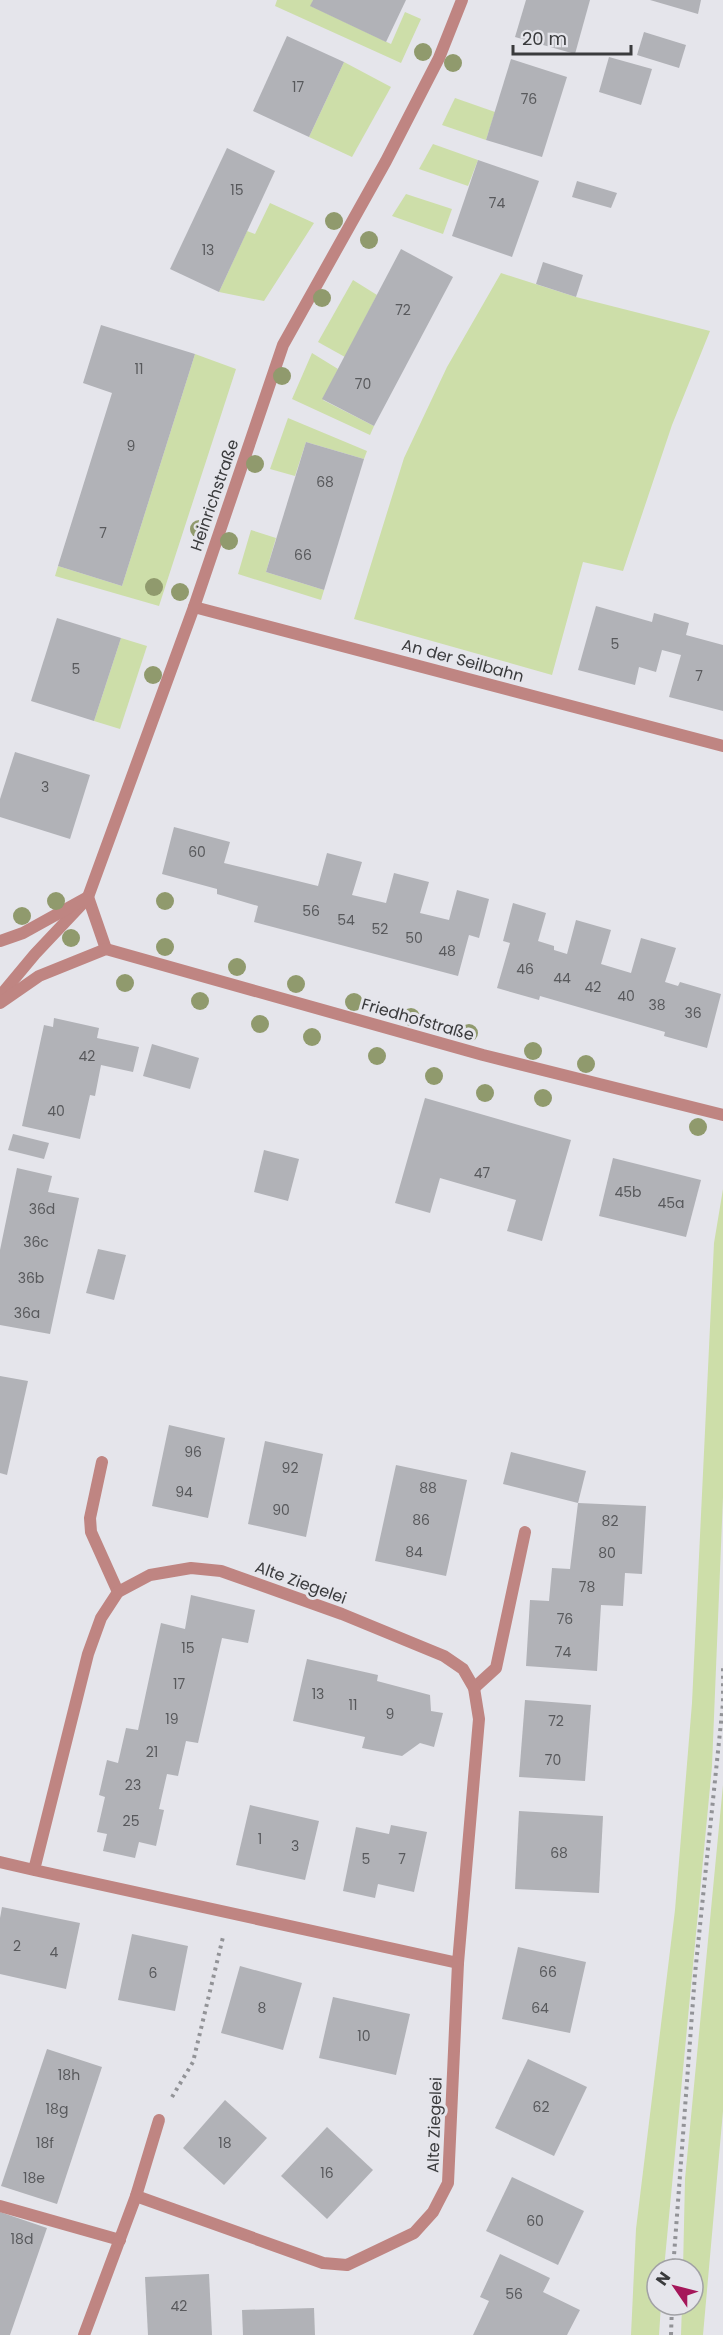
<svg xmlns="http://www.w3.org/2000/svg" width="723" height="2335" font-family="Poppins,sans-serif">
<rect width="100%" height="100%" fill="#e5e5eb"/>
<g fill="#cddea9">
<polygon points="277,0 313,0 311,6 391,44 405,12 421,19 401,63 275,6"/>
<polygon points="344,62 391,87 352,157 309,137"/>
<polygon points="455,98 495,112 486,140 442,125"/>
<polygon points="433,144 478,160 468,186 419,169"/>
<polygon points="406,194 452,209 443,234 392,216"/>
<polygon points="270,203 314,223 264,301 219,292 247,231 255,234"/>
<polygon points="501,273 576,297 710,331 672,425 623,571 583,562 552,675 354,619 404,458 447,367"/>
<polygon points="353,280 377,295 345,357 318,342"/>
<polygon points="312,353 338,369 323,400 374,426 370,435 292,399"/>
<polygon points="195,354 236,369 159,606 55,576 58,566 122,586"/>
<polygon points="288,418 367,451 364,459 306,442 295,476 270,469"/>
<polygon points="251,530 276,538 266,572 324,590 321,600 238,574"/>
<polygon points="121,638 147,646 120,729 94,721"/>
<polygon points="723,1189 723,1497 712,1766 664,2269 657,2269 657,2305 661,2305 659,2335 631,2335 636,2229 675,1910 692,1703 714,1243"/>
<polygon points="723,1785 723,2111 703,2335 681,2335 682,2305 693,2305 693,2269 683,2269 685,2179"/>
</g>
<g fill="#b1b2b7">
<polygon points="313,0 406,0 386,42 310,6"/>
<polygon points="526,0 590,0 575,54 515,37"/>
<polygon points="650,0 701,0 698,14"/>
<polygon points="644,32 686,45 679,68 637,55"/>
<polygon points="287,36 344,62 309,137 253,111"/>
<polygon points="609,57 652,69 641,105 599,92"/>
<polygon points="511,59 567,77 542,157 486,140"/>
<polygon points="227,148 275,171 219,292 170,269"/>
<polygon points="478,160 539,181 512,257 452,236"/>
<polygon points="577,181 617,193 611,208 572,197"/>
<polygon points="401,249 453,277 374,426 322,399"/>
<polygon points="543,262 583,275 576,297 536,284"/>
<polygon points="101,325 195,354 122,586 58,566 112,393 83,383"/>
<polygon points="306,442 364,459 324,590 266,572"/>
<polygon points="596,606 652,622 654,613 689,623 686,635 723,645 723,711 669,697 681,655 662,650 656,672 639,667 635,685 578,670"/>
<polygon points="57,618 121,638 94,721 31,701"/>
<polygon points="15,752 90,775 70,839 0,817 0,799"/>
<polygon points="174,827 230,842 224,863 318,886 327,853 362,862 352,895 386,903 394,873 429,882 420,913 449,920 457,890 489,899 479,938 469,935 458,976 254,922 258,906 217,894 217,889 162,874"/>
<polygon points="513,903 546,913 538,941 554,946 554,950 567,954 576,920 611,930 601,964 631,973 641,938 676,948 665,982 678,986 680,982 721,994 707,1048 664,1036 665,1032 540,996 539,1000 497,988 510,943 503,941"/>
<polygon points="54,1018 99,1028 97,1038 139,1047 133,1072 101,1065 95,1096 90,1095 80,1139 22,1126 44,1025 53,1027"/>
<polygon points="152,1044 199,1058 190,1089 143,1076"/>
<polygon points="425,1098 571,1140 542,1241 507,1231 516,1200 440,1178 430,1213 395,1203"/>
<polygon points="13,1134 49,1143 44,1159 8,1150"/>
<polygon points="264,1150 299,1159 288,1201 254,1192"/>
<polygon points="613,1158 701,1180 686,1237 599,1216"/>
<polygon points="17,1168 52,1176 48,1192 79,1198 50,1334 0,1325 0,1250"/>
<polygon points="98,1249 126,1255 114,1300 86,1293"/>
<polygon points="0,1376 28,1381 7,1475 0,1473"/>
<polygon points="169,1425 225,1438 208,1518 152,1506"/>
<polygon points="265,1441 323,1454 306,1537 248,1524"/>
<polygon points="511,1452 586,1471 578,1503 503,1484"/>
<polygon points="396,1465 467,1480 446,1576 375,1561"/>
<polygon points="578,1503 646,1506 642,1574 625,1573 623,1606 601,1605 597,1671 526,1666 530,1600 549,1601 552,1568 570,1569"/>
<polygon points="191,1595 255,1610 248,1643 222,1638 198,1743 186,1741 178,1776 167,1774 159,1809 164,1810 156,1846 139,1842 135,1858 103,1851 107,1834 97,1832 105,1797 99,1795 107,1760 118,1763 126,1728 138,1730 161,1623 185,1629"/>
<polygon points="307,1659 378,1675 377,1681 430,1695 431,1711 443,1713 434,1747 420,1743 402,1756 362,1748 365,1737 293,1721"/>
<polygon points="525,1700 591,1705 585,1781 519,1777"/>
<polygon points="250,1805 319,1821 305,1880 236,1865"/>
<polygon points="519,1811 603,1816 599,1893 515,1889"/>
<polygon points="391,1825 427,1832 414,1892 378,1884 375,1898 343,1891 356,1827 389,1834"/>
<polygon points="2,1907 80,1923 66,1989 0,1974 0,1918"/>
<polygon points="132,1934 188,1946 175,2011 118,2000"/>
<polygon points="518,1947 586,1962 570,2033 502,2019"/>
<polygon points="240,1966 302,1983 283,2050 221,2033"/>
<polygon points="333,1997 410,2014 396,2075 319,2058"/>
<polygon points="47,2049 102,2067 57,2204 1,2186"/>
<polygon points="528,2059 587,2087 554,2156 495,2128"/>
<polygon points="225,2100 267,2138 224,2185 183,2148"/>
<polygon points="327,2127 373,2170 327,2219 281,2176"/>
<polygon points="512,2177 584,2211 558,2265 486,2231"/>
<polygon points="0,2212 47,2228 10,2335 0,2335"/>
<polygon points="500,2254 550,2278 543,2292 580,2310 567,2335 473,2335 489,2301 480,2297"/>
<polygon points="209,2274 212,2335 148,2335 145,2277"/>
<polygon points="314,2308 315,2335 243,2335 242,2310"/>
</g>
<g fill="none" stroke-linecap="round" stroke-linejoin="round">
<g stroke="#929397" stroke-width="4" stroke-dasharray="3 4.5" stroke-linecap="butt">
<polyline points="172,2097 193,2062 223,1937"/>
<polyline points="673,2269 695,1974 723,1703 723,1664"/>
<polyline points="671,2335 672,2305"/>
</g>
<g stroke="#bf8582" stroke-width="12">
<polyline points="102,1462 90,1518 91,1532 118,1592"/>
<polyline points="474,1688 496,1668 525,1532"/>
<polyline points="0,2206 120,2240"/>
</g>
<polyline stroke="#bf8582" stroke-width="12" points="0,996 35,954 85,901"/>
<g stroke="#bf8582" stroke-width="12">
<polyline points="194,607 723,746"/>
<polyline points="88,897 194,607 283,345 386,161 439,58 462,0"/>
<polyline points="0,941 23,933 88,897 106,949"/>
<polyline points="0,1003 39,976 106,949 483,1055 723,1115"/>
<polyline points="0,1862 34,1870 458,1963 479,1719 474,1688 463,1669 444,1656 342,1614 221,1571 191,1568 150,1575 118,1592 101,1618 88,1654 34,1870"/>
<polyline points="136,2196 159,2120"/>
<polyline points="84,2335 136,2196 323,2263 347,2265 414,2233 433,2212 448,2183 458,1963"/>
</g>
</g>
<g fill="#909a6d">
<circle cx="423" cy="52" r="9"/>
<circle cx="453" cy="63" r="9"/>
<circle cx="334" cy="221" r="9"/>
<circle cx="369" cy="240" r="9"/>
<circle cx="322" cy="298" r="9"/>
<circle cx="282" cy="376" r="9"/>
<circle cx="255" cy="464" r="9"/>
<circle cx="199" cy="529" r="9"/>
<circle cx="229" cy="541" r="9"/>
<circle cx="154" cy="587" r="9"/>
<circle cx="180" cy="592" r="9"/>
<circle cx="153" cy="675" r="9"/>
<circle cx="56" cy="901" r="9"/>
<circle cx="165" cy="901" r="9"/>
<circle cx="22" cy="916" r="9"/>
<circle cx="71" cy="938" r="9"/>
<circle cx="165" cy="947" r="9"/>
<circle cx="237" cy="967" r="9"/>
<circle cx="125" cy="983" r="9"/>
<circle cx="296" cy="984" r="9"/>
<circle cx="200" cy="1001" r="9"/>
<circle cx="354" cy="1002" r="9"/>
<circle cx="411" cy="1017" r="9"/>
<circle cx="260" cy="1024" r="9"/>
<circle cx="469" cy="1033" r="9"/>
<circle cx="312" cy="1037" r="9"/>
<circle cx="533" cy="1051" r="9"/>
<circle cx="377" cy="1056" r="9"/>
<circle cx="586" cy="1064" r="9"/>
<circle cx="434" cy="1076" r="9"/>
<circle cx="485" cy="1093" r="9"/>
<circle cx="543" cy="1098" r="9"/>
<circle cx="698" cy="1127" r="9"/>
</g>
<g text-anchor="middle" stroke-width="6" stroke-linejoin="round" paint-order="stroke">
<g font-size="14" fill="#58595c">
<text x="298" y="92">17</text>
<text x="529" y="104">76</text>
<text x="237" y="195">15</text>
<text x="497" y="208">74</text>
<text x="208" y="255">13</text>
<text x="403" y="315">72</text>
<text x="139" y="374">11</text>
<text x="363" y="389">70</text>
<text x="131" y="451">9</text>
<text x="325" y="487">68</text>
<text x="103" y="538">7</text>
<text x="303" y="560">66</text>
<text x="615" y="649">5</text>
<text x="76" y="674">5</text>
<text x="699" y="681">7</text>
<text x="45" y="792">3</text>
<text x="197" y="857">60</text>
<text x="311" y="916">56</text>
<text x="346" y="925">54</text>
<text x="380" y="934">52</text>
<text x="414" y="943">50</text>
<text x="447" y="956">48</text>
<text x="525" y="974">46</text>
<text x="562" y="983">44</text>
<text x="593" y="992">42</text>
<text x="626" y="1001">40</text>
<text x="657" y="1010">38</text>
<text x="693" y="1018">36</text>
<text x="87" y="1061">42</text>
<text x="56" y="1116">40</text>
<text x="482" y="1178">47</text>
<text x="628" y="1197">45b</text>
<text x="671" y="1208">45a</text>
<text x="42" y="1214">36d</text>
<text x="36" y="1247">36c</text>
<text x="31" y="1283">36b</text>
<text x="27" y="1318">36a</text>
<text x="193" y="1457">96</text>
<text x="290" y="1473">92</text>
<text x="428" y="1493">88</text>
<text x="184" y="1497">94</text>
<text x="281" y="1515">90</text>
<text x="421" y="1525">86</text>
<text x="610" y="1526">82</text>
<text x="414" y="1557">84</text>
<text x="607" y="1558">80</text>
<text x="587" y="1592">78</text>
<text x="565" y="1624">76</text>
<text x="188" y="1653">15</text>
<text x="563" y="1657">74</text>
<text x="179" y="1689">17</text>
<text x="318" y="1699">13</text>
<text x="353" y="1710">11</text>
<text x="390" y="1719">9</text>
<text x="172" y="1724">19</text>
<text x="556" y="1726">72</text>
<text x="152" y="1757">21</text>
<text x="553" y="1765">70</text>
<text x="133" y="1790">23</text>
<text x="131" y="1826">25</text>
<text x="260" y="1844">1</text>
<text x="295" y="1851">3</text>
<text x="559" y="1858">68</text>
<text x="366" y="1864">5</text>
<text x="402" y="1864">7</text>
<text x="17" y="1951">2</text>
<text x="54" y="1957">4</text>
<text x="548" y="1977">66</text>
<text x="153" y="1978">6</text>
<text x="262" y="2013">8</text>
<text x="540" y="2013">64</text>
<text x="364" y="2041">10</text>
<text x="69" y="2080">18h</text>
<text x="541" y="2112">62</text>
<text x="57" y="2114">18g</text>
<text x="45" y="2148">18f</text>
<text x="225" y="2148">18</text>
<text x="327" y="2178">16</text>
<text x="34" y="2183">18e</text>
<text x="535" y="2226">60</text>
<text x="22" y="2244">18d</text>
<text x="514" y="2299">56</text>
<text x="179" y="2311">42</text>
</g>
<g font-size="16" fill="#3a3b3d" stroke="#e5e5eb">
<text transform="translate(214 495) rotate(-71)" y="6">Heinrichstraße</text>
<text transform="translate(463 660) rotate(15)" y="6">An der Seilbahn</text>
<text transform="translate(418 1019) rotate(16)" y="6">Friedhofstraße</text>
<text transform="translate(301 1582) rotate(20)" y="6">Alte Ziegelei</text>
<text transform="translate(434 2125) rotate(-88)" y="6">Alte Ziegelei</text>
</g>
</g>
<g transform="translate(675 2287) rotate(305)"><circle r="28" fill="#e5e5eb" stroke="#a1a1a5" stroke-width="1.5"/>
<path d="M0-4.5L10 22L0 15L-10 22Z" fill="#a5175a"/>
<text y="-9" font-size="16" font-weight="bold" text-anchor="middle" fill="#3a3b3d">N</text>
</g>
<path d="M513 45v9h118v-9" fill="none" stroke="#3a3b3d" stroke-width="3"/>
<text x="522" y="45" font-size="18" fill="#3a3b3d" stroke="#e5e5eb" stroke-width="4.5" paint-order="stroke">20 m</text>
</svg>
